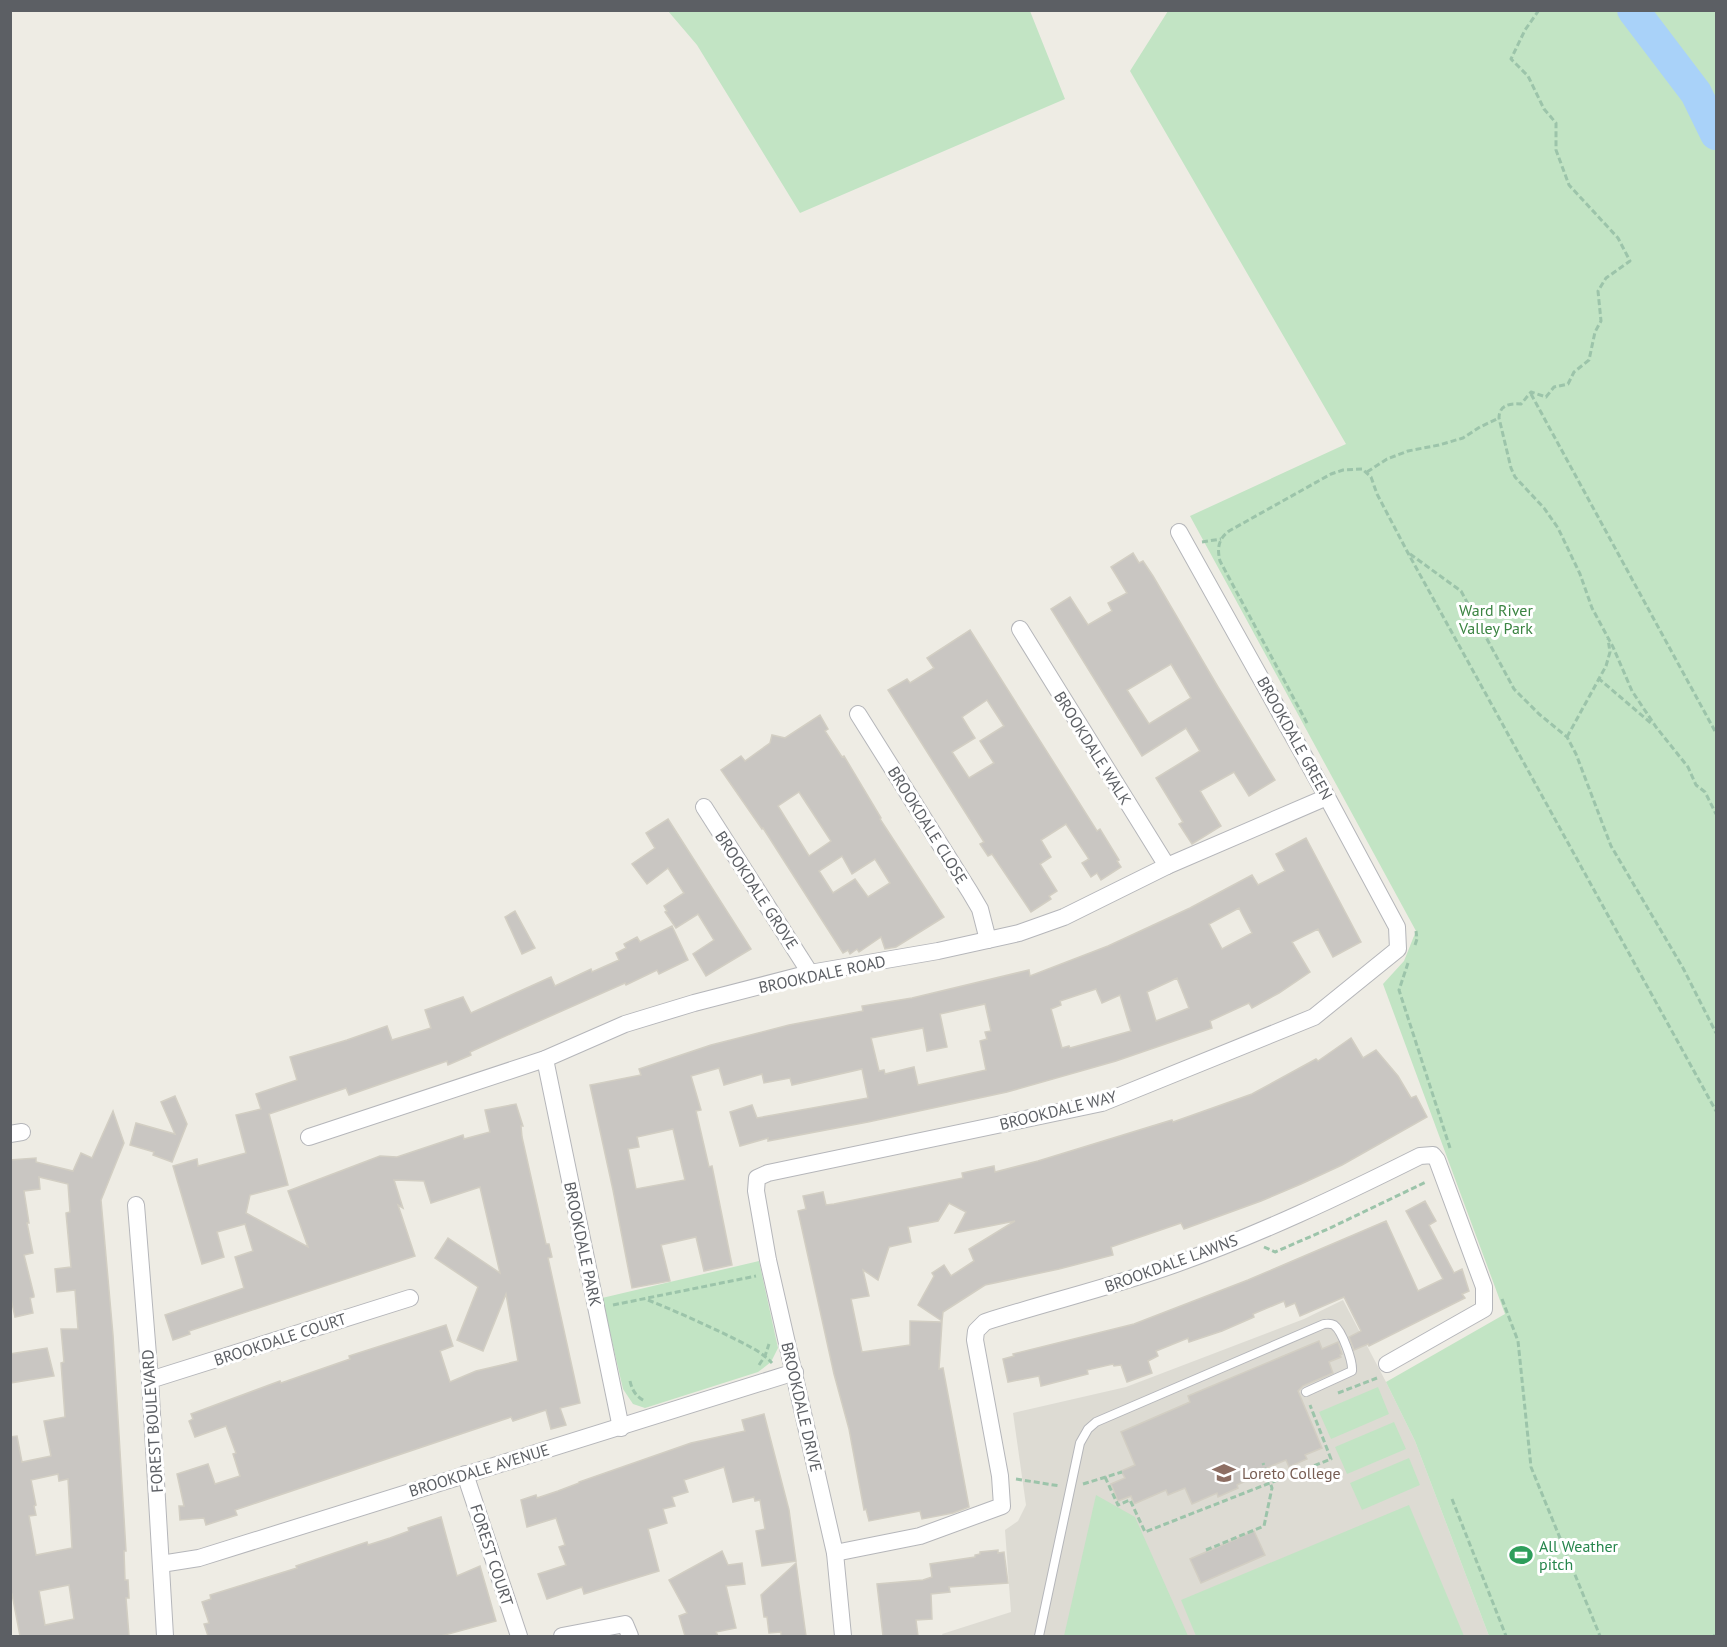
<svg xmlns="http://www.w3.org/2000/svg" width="1727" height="1647" font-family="'PT Sans',sans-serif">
<rect width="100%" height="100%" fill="#eeece4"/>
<polygon fill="#dddbd3" points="1343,1300 1386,1382 1415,1441 1489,1636 943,1636 942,1634 1011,1612 1005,1530 1018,1521 1026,1505 1013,1413 1126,1387 1304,1319"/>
<g fill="#c2e4c4">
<polygon points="668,11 1030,11 1065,99 800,213 697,45"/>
<polygon points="1168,11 1716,11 1716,1636 1489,1636 1415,1441 1386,1382 1505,1314 1383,984 1404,961 1416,931 1190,516 1346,444 1130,71"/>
<polygon points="759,1261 778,1348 771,1362 758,1372 645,1408 633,1404 623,1389 602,1298"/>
<polygon points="1378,1387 1389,1414 1331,1439 1319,1412"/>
<polygon points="1394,1422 1406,1449 1347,1474 1335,1447"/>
<polygon points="1409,1458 1420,1485 1362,1510 1350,1483"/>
<polygon points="1096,1495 1135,1517 1188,1636 1064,1636"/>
<polygon points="1409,1505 1464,1636 1196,1636 1181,1600"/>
</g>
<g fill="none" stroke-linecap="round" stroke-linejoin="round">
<polyline stroke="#a9d2f9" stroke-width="32" points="1633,10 1696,93 1716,134"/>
</g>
<g fill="#c9c6c2" stroke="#d2cec3" stroke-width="1.5" fill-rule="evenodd">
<path d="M1133 553 1139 563 1143 561 1153 576 1218 687 1275 780 1249 796 1234 772 1200 791 1221 826 1192 844 1179 824 1183 822 1156 778 1200 751 1186 728 1142 756 1051 609 1070 597 1088 625 1112 611 1108 603 1127 593 1111 567ZM1171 664 1191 698 1149 724 1127 690Z"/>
<path d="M970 630 1097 831 1100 829 1119 860 1117 861 1121 867 1101 880 1097 873 1091 877 1082 863 1089 859 1066 824 1041 840 1051 857 1040 864 1057 891 1049 896 1051 899 1031 912 992 854 988 856 980 844 984 842 888 690 907 679 910 683 934 668 927 658ZM987 700 1004 726 980 741 994 763 969 778 952 752 975 738 962 717Z"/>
<path d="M820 715 828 729 825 731 842 757 844 756 881 818 880 819 944 917 896 947 885 949 881 937 859 952 857 949 850 954 848 950 843 953 763 828 762 829 721 770 741 756 745 761 770 743 772 735 785 738ZM799 792 831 841 809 856 778 806ZM842 856 852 874 875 859 890 883 868 897 855 879 833 893 819 871Z"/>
<polygon points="668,819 751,949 706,976 693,954 714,940 698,914 676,928 665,912 667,911 664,906 684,893 668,868 647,884 632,864 655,848 646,833"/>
<path d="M1306 838 1361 942 1333 957 1318 929 1292 942 1310 972 1279 993 1252 1008 1249 1003 1210 1021 1212 1028 1116 1061 1007 1092 868 1122 768 1141V1138L740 1146 730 1112 752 1105 757 1118 868 1098 862 1069 792 1085 790 1078 764 1083 762 1074 724 1085 719 1068 691 1076 701 1110 696 1111 709 1167 712 1166 732 1265 704 1271 696 1237 661 1245 670 1281 632 1288 613 1190 590 1085 641 1075 639 1069 711 1045 789 1025 863 1011 862 1006 912 998 1029 970 1030 976 1108 946 1190 908 1252 875 1258 885 1285 871 1276 854ZM1239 908 1252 933 1222 949 1209 924ZM1177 978 1189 1008 1156 1021 1147 992ZM1096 989 1102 1003 1120 995 1131 1031 1070 1048 1069 1046 1062 1048 1051 1009 1061 1005 1060 1001ZM985 1004 991 1031 985 1032 987 1039 980 1041 986 1070 918 1085 914 1067 885 1074 884 1070 879 1071 871 1038 923 1028 927 1051 947 1047 940 1014ZM673 1129 685 1180 636 1189 628 1149 639 1147 637 1137Z"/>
<polygon points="515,911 535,948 522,954 505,917"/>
<polygon points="672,926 688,960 659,974 657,970 626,985 625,983 519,1030 470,1052 471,1055 448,1065 447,1061 349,1095 346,1088 269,1114 288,1185 250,1195 246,1213 308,1247 288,1191 380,1156 397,1157 463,1135 464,1139 490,1132 485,1110 516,1104 523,1126 521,1126 522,1137 546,1244 549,1244 552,1257 548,1258 580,1403 560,1408 566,1425 551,1429 546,1410 513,1421 511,1417 235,1510 237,1515 206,1525 204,1518 180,1520 179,1506 184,1506 177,1474 208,1464 215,1484 240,1476 233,1454 236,1453 226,1426 195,1437 189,1421 193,1419 191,1414 280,1381 281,1383 350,1359 349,1356 446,1325 453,1346 440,1351 450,1382 476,1371 518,1361 506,1294 483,1351 457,1340 478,1287 435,1258 448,1238 500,1273 480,1187 431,1203 424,1181 394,1180 403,1208 398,1205 415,1256 189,1331 190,1334 173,1340 165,1315 244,1288 235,1257 253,1251 245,1224 217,1232 224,1257 202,1264 173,1166 197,1159 198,1166 246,1153 236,1115 261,1109 256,1094 297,1080 290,1057 347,1040 387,1026 392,1040 431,1028 425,1010 463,997 471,1013 551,977 555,986 591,969 592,972 619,960 616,953 626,948 624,944 637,937 640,942"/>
<polygon points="1351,1038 1363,1058 1376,1050 1398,1076 1411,1098 1416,1096 1427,1117 1342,1165 1301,1184 1261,1201 1184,1229 1181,1223 1111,1247 1113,1255 1059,1269 985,1285 943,1312 942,1321 918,1305 934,1276 932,1273 944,1265 951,1276 974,1261 969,1249 1015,1221 955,1233 966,1212 949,1203 938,1221 908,1227 911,1242 889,1247 878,1280 863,1270 869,1296 851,1299 862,1352 910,1345 910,1321 942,1322 939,1369 943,1368 969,1507 953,1513 922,1519 920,1511 869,1521 866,1509 864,1510 849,1429 834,1374 798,1211 806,1209 803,1196 823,1192 826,1205 834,1204 963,1178 962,1173 994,1166 995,1172 1038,1161 1172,1120 1173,1122 1252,1094 1316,1059 1318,1061"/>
<polygon points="175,1096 187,1124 172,1162 153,1155 154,1152 130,1145 136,1123 175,1134 161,1102"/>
<path d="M113 1111 124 1143 101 1200 113 1335 126 1551H124L125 1580H128L129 1598H126L129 1636H20L12 1594 10 1595V1437L17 1436 22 1462 51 1456 44 1421 65 1417 61 1363 64 1362 61 1329H78L75 1290 57 1292 55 1269 71 1267 66 1213 70 1212 68 1184 39 1177 40 1189 24 1191 29 1223H27L33 1253 24 1255 34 1295V1297L30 1298 33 1313 15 1317 10 1294V1160L36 1158V1162L73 1171 81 1153 92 1158ZM58 1474 59 1481 68 1479 72 1548 36 1555 29 1516 36 1515 34 1506 36 1505 31 1480ZM69 1585 74 1619 45 1625 39 1591Z"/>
<polygon points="1425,1201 1436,1221 1429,1225 1454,1273 1462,1269 1469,1291 1462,1294 1465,1298 1369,1346 1368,1344 1354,1350 1349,1337 1361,1331 1344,1297 1300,1316 1295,1303 1286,1307 1284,1301 1253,1314 1254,1317 1222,1331 1189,1342 1188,1338 1156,1351 1158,1356 1148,1361 1152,1373 1127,1382 1121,1365 1114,1366 1113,1364 1087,1370 1088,1374 1041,1386 1039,1376 1008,1382 1003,1359 1014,1356 1013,1354 1134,1324 1248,1280 1386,1221 1418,1291 1443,1279 1406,1211"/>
<polygon points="1319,1341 1322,1349 1338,1342 1342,1354 1340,1355 1341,1357 1329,1362 1333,1373 1303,1386 1298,1391 1322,1448 1305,1455 1307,1459 1289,1467 1286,1460 1252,1474 1254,1477 1237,1485 1238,1488 1218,1497 1217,1493 1192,1504 1185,1488 1168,1495 1166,1490 1134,1504 1131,1496 1118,1501 1111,1484 1125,1478 1121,1471 1135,1465 1121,1432 1190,1402 1188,1396"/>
<polygon points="47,1348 54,1376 10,1383 10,1354"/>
<polygon points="764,1414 789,1510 796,1561 762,1566 756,1531 765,1529 760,1500 755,1501 754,1497 733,1502 724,1467 684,1480 688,1492 672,1497 675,1506 663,1509 667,1523 648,1529 659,1571 584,1594 582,1587 547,1599 538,1574 566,1565 559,1547 565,1545 556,1518 527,1527 521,1500 536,1495 537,1498 558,1491 579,1483 579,1482 691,1443 745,1431 742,1420"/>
<polygon points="441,1517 457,1576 480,1566 496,1621 441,1636 208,1636 204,1624 209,1623 202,1602 211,1599 210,1595 297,1568 296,1566 367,1542 368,1545 390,1538 409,1531 408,1528"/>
<polygon points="1254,1531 1265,1555 1201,1583 1190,1559"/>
<polygon points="998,1550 998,1553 1004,1552 1008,1583 949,1587 950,1592 931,1594 932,1619 916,1620 918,1636 883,1636 877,1584 923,1580 932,1577 930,1564 975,1557 975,1555 980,1554 980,1552"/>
<polygon points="722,1551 728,1565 742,1563 745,1584 726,1586 736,1628 716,1632 718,1636 685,1636 679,1616 687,1613 669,1580"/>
<polygon points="796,1563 806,1636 781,1636 781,1632 769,1633 767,1617 764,1617 761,1595"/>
</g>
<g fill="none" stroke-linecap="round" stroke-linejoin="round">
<g stroke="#b5b6ba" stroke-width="10">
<path id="service" d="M1039 1636 1080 1443 1088 1429 1096 1422 1324 1324C1328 1324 1330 1323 1334 1325 1342 1331 1353 1361 1352 1371L1306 1392"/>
</g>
<g stroke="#b5b6ba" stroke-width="18">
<g id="minor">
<polyline points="1020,629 1167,866"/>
<polyline points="858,714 970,892 980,909 988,940"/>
<polyline points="704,807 810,973"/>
<polyline points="545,1059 621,1428"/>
<polyline points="10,1134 22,1132"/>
<polyline points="309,1137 545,1059 625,1024 694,1003 810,973 938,951 1019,933 1064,917 1167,866 1327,797"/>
<polyline points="136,1205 150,1380 165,1636"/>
<polyline points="150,1380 410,1298"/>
<polyline points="465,1474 519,1636"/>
<path d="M835 1553 920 1536 1002 1506 1000 1476 975 1340 976 1331 985 1322C1048 1302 1111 1287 1173 1265 1258 1235 1340 1196 1420 1156L1433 1155 1437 1160 1484 1287V1309L1387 1364"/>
<polyline points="161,1564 199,1558 795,1372"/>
<polyline points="562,1636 625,1624 630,1636"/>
<polyline points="843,1636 835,1553 768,1260 756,1191 757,1178 768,1173 1102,1103 1314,1017 1398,949 1397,927 1327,797 1179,532"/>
</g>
</g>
<g stroke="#9cc4aa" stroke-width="3" stroke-dasharray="6 3" stroke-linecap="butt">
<path d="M1539 10 1525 30 1511 59 1528 76 1544 109 1556 123V150L1569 185 1618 238 1630 261 1606 278 1598 291 1601 321 1595 332 1589 360 1574 372 1568 384 1554 387 1546 397 1531 392 1521 404C1510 403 1499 405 1499 418L1511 468 1515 477 1544 508 1558 528 1580 574 1592 608 1613 647 1632 691 1656 727 1688 767 1696 785 1705 792 1716 814"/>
<polyline points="1531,394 1716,733"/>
<polyline points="1367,472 1387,459 1408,451 1439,445 1463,438 1480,427 1499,418"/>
<polyline points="1202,542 1221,539"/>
<polyline points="1410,554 1461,591 1514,689 1539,714 1567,737 1576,754 1611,846 1683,968 1716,1033"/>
<polyline points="1598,678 1652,724"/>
<path d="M1307 723 1220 561C1217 549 1218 539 1229 531L1331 474 1343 470 1362 469 1371 477 1377 494 1408 553 1716 1111"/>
<polyline points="1567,737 1606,666 1610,652 1608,639"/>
<polyline points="1415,945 1417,939 1416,931"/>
<polyline points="1408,963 1399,990 1450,1148"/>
<polyline points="1264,1247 1275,1252 1328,1229 1426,1182"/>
<polyline points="1502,1299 1518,1341 1531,1467 1600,1636"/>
<path d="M648 1300C675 1311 702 1323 729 1336 744 1344 760 1350 772 1363"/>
<polyline points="613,1305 756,1276"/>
<polyline points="759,1365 765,1356 769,1344"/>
<path d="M630 1381C632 1390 636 1397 645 1401"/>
<polyline points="1338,1393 1377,1378"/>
<polyline points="1105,1477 1118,1505 1130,1500 1145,1532 1331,1459 1310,1405"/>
<polyline points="1016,1479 1060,1486"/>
<polyline points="1083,1484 1122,1472"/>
<polyline points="1452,1499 1506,1636"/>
<polyline points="1206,1550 1264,1526 1272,1488 1263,1463"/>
<polyline points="1713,1636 1716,1636"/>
</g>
<use href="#service" stroke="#fff" stroke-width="8"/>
<use href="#minor" stroke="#fff" stroke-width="16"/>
</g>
<defs>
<g id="school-bare" transform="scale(1.8)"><path d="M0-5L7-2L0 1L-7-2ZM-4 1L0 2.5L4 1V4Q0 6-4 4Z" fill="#8d6e63" stroke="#fff" stroke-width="2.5" paint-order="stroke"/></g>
<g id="stadium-bare" transform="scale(1.8)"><path d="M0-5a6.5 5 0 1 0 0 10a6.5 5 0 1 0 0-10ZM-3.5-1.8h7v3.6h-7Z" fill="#2e9e5b" stroke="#fff" stroke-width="2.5" paint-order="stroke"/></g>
</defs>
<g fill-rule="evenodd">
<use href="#school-bare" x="1224" y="1473"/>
<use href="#stadium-bare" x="1521" y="1555"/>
</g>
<g text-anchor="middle" stroke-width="6" stroke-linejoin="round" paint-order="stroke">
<g font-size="16" fill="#3b8442" stroke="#fff">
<text x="1496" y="616">Ward River<tspan x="1496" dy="18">Valley Park</tspan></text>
</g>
<g font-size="16" fill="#5c5f64" stroke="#fff">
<text transform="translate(1295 738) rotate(61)" y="6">BROOKDALE GREEN</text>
<text transform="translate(1093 748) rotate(58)" y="6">BROOKDALE WALK</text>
<text transform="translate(928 825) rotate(58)" y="6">BROOKDALE CLOSE</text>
<text transform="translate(757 890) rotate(57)" y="6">BROOKDALE GROVE</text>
<text transform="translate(822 974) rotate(-12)" y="6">BROOKDALE ROAD</text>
<text transform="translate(1058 1110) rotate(-14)" y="6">BROOKDALE WAY</text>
<text transform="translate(583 1244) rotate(78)" y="6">BROOKDALE PARK</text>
<text transform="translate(1171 1263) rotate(-20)" y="6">BROOKDALE LAWNS</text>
<text transform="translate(280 1339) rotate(-18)" y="6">BROOKDALE COURT</text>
<text transform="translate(802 1407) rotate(77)" y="6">BROOKDALE DRIVE</text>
<text transform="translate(152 1421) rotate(-94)" y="6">FOREST BOULEVARD</text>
<text transform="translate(479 1470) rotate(-17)" y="6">BROOKDALE AVENUE</text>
<text transform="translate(492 1555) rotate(72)" y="6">FOREST COURT</text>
</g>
<g font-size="16" fill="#785e54" stroke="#fff" text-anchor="start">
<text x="1242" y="1479">Loreto College</text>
</g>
<g font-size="16" fill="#27864d" stroke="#fff" text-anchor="start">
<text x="1539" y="1552">All Weather<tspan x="1539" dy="18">pitch</tspan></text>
</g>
</g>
<rect width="1727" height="1647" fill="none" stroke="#5c5f64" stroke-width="24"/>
</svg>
